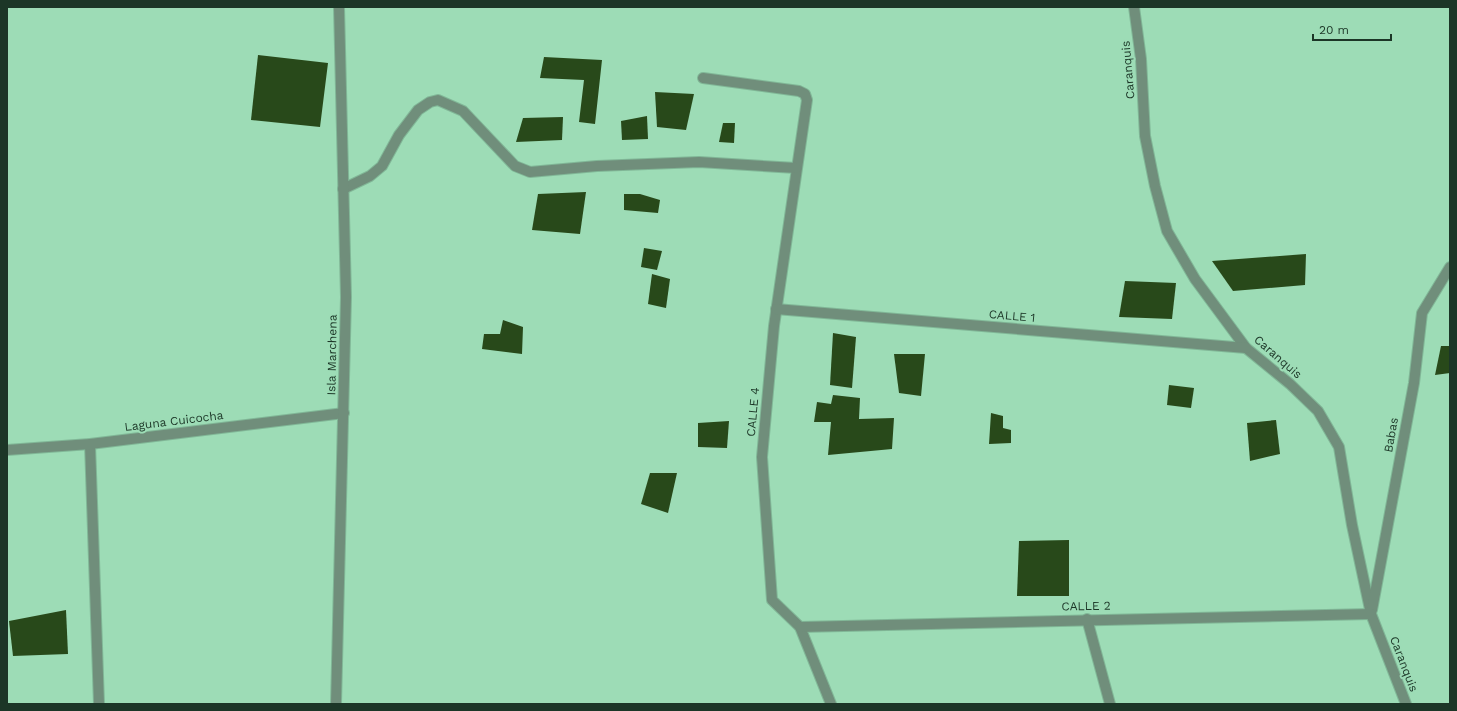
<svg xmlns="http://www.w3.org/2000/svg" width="1457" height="711" font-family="'Work Sans',sans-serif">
<rect width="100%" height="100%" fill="#9ddcb6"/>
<g fill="#28491a">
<polygon points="258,55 328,63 320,127 251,120"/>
<polygon points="544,57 602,60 595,124 579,122 584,80 540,78"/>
<polygon points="655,92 694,94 686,130 657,127"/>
<polygon points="647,116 648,139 622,140 621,121"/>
<polygon points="563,117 562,140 516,142 523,118"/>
<polygon points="723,123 735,123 734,143 719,142"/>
<polygon points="586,192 580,234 532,230 538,194"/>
<polygon points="624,194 640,194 660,200 658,213 624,210"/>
<polygon points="644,248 662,251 657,270 641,267"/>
<polygon points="1306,254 1305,285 1233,291 1212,261"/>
<polygon points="652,274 670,279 666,308 648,304"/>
<polygon points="1125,281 1176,283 1172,319 1119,317"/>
<polygon points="503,320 523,327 522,354 482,349 484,334 500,334"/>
<polygon points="833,333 856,337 852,388 830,385"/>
<polygon points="1441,346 1450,346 1450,373 1435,375"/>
<polygon points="894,354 925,354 921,396 899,393"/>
<polygon points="1169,385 1194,388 1191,408 1167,405"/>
<polygon points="833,395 860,398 859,419 894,418 892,449 828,455 831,422 814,422 817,402 831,404"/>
<polygon points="991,413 1003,416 1003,428 1011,430 1011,443 989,444"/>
<polygon points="1276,420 1280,454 1250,461 1247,423"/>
<polygon points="729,421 727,448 698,447 698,423"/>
<polygon points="650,473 677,473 668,513 641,504"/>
<polygon points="1069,540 1069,596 1017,596 1019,541"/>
<polygon points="66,610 68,654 13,656 9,621"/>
</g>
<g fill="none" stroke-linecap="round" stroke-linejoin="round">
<g stroke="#81b797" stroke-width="12">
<g id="minor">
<polyline points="1134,7 1141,59 1145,136 1155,186 1167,231 1195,279 1246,348 1290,384 1318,411 1339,447 1352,525 1371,614 1406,704"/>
<polyline points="703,78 799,91 805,94 807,100 774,326 762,457 772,600 800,627 831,704"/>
<polyline points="343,189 370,176 382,166 399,135 418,110 430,102 438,100 463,111 515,166 530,172 597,166 699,162 796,168"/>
<polyline points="776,309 1246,348"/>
<polyline points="90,444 99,704"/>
<polyline points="7,450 90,444 344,413"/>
<polyline points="1372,610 1414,383 1422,313 1450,267"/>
<polyline points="1087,619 1110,704"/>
<polyline points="800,627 1371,614"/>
<polyline points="336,704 346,297 339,7"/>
</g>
</g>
<use href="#minor" stroke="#708e7b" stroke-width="10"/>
</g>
<g text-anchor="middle" stroke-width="4" stroke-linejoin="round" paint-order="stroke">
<g font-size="12" fill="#1c3627" stroke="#9ddcb6">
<text transform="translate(1128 70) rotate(-95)" y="4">Caranquis</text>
<text transform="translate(1012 316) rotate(5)" y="4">CALLE 1</text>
<text transform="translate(332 355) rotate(-89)" y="4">Isla Marchena</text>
<text transform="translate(1278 357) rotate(41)" y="4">Caranquis</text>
<text transform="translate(753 412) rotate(-85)" y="4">CALLE 4</text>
<text transform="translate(174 421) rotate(-7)" y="4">Laguna Cuicocha</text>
<text transform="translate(1391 435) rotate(-80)" y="4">Babas</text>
<text transform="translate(1086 606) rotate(-1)" y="4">CALLE 2</text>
<text transform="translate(1404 664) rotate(69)" y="4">Caranquis</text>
</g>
</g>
<rect width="1457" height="711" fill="none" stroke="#1c3627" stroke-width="16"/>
<path d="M1313 34v6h78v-6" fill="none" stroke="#1c3627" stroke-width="2"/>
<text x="1319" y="34" font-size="12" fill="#1c3627" stroke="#9ddcb6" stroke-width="3" paint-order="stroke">20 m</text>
</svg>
